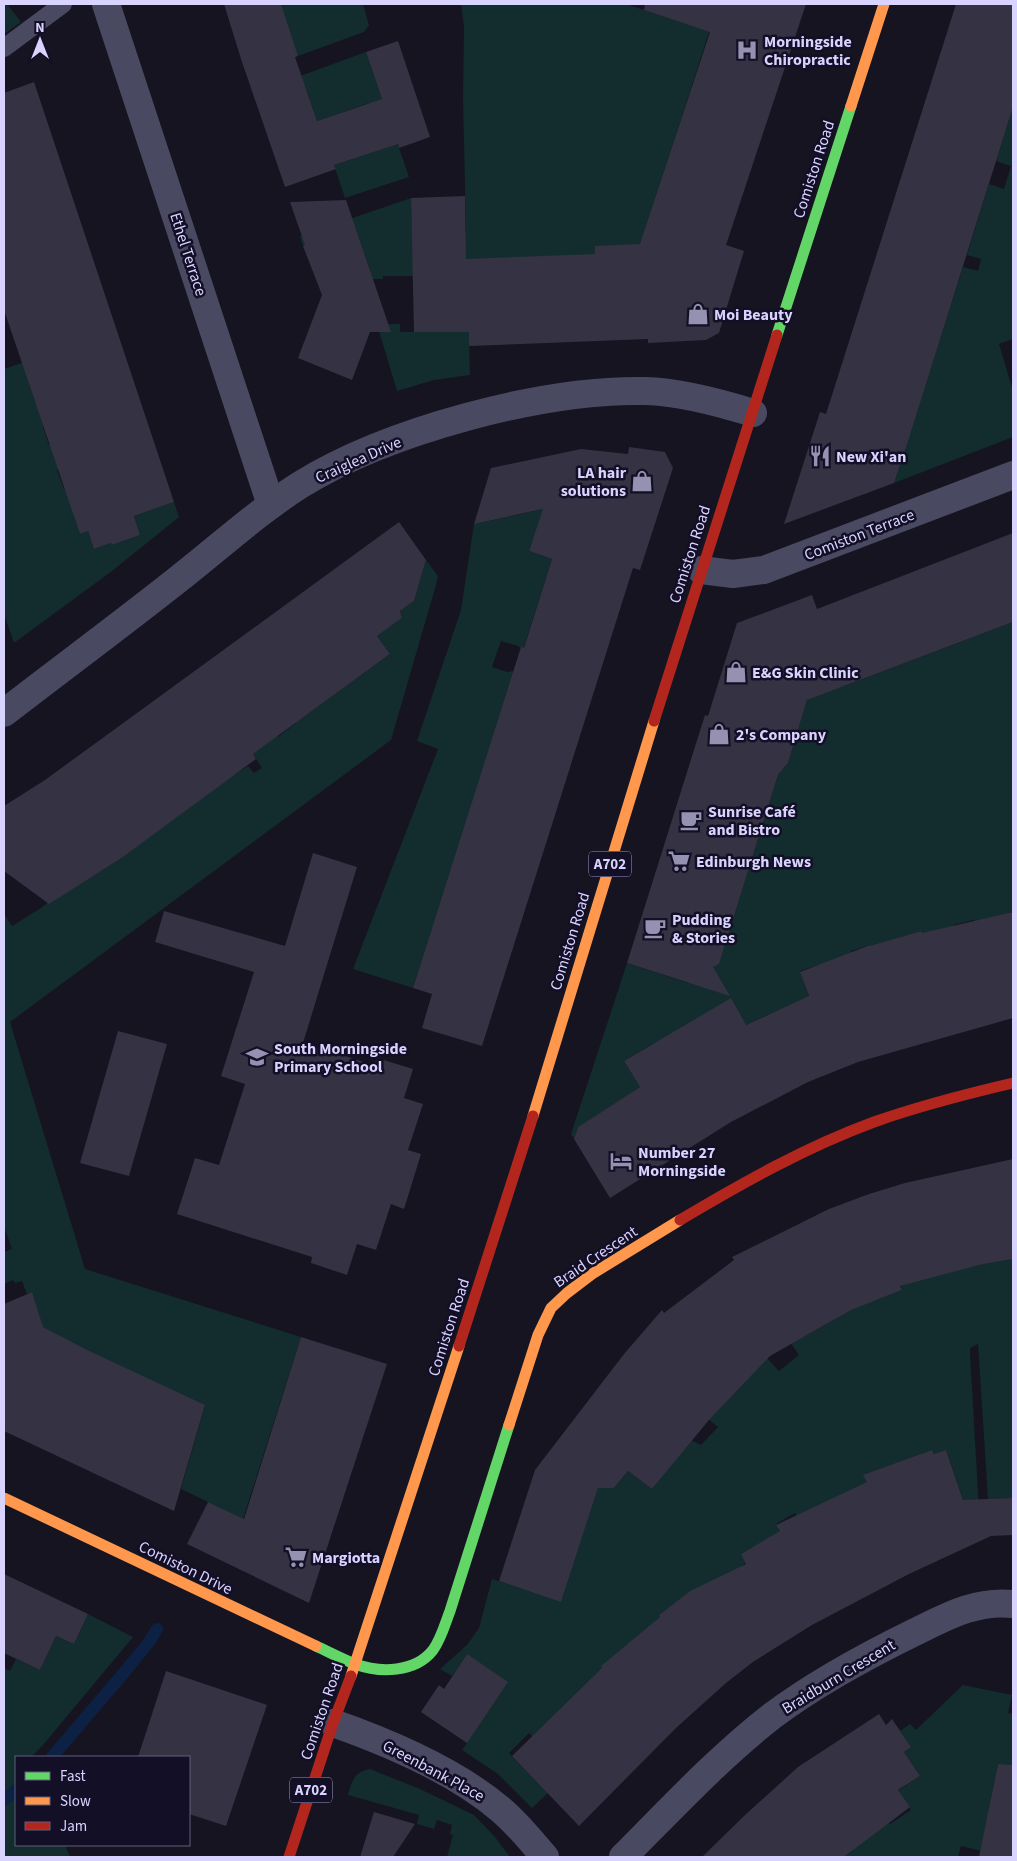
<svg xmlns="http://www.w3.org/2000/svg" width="1017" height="1861" font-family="'Source Sans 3',sans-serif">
<rect width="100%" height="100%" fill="#161421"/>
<g fill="#132c2d">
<polygon points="4,4 7,4 21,22 4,34"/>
<polygon points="279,4 363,4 369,25 364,32 298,56 277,5"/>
<polygon points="461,4 626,4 699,28 712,23 649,219 670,233 595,262 467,259 470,375 434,380 397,391 378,328 388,328 388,324 400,324 400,332 430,332 430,276 383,276 383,279 369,279 370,270 355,227 303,246 300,236 411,198 412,233 466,231 463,99 464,27"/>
<polygon points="366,52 409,177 345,198 334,165 384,148 369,103 317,121 305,86 256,102 253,93"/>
<polygon points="1013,107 1013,339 999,344 1013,391 1013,437 894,483 963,267 978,271 981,259 967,255 989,184 1004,189 1011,166 996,161"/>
<polygon points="48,354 29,384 36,404 62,420 43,427 49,445 75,437 76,463 57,470 64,489 90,481 91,507 73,513 80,534 88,531 94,549 111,543 112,545 140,535 134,516 174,502 179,517 112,571 14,643 4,614 4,369"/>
<polygon points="558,506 534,537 529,551 552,559 523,650 518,646 501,641 492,667 507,672 514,671 413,988 353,969 438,749 417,741 461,610 474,524"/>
<polygon points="426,560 438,576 436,585 391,740 10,1022 85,1269 301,1337 243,1519 181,1489 205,1406 47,1353 31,1292 27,1294 22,1281 15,1283 13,1280 4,1284 4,1252 12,1249 4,1226 4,914 12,926 41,908 69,885 82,863 91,877 121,858 192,806 223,761 234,775 248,766 254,773 262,768 253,754 264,719 278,737 296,723 283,705 301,719 390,654 377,636 402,618 400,611 414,601"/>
<polygon points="1013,622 1013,912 1008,913 1013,933 1013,944 983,951 974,920 953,925 962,957 932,964 921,931 901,937 882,978 870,945 851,951 863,984 833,994 821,964 800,971 811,1003 779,1010 746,1025 652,1044 624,1061 640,1087 578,1127 574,1139 571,1134 627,963 688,983 719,963 778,775 788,763 809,693 847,685"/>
<polygon points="1013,1259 1013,1498 988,1499 978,1344 970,1348 970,1354 979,1509 968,1514 946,1450 934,1454 932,1450 919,1455 932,1491 799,1520 795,1513 776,1524 797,1561 753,1547 741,1554 746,1563 739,1568 710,1615 692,1590 659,1615 677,1640 601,1666 621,1691 554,1758 529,1733 509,1753 548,1793 532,1808 498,1774 462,1750 467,1743 467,1654 452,1676 440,1669 467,1645 479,1628 492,1579 561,1601 599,1484 604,1488 614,1488 628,1471 652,1489 672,1464 681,1435 701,1445 718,1427 703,1415 767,1358 779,1371 799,1355 790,1342 809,1334 835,1319 824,1299 874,1301 902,1290 894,1269 972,1266"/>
<polygon points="88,1614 133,1637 43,1745 31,1757 16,1757 16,1845 65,1845 70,1857 4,1857 4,1668 10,1671 16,1659 40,1670 56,1636 74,1644"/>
<polygon points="963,1685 1012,1695 1008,1713 1013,1714 1013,1768 998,1764 991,1798 1007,1801 1013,1800 1013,1824 1007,1857 961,1846 958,1857 844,1857 854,1850 843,1837 877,1805 890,1824 911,1810 901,1795 896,1792 920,1776 904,1752 911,1747 900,1731 910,1724 916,1730"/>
<path d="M370 1769 420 1789 474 1815 495 1837 510 1857H447L453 1835 450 1834 452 1825 437 1820 434 1829 417 1824 419 1815 348 1795C352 1781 354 1772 370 1769Z"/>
</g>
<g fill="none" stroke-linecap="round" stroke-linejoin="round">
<g stroke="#0d2144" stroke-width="12">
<polyline points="52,1757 122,1675 149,1642 157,1629"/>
<polyline points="4,1800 16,1790"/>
</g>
</g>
<g fill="#343243">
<polygon points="224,4 281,4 298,56 295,57 317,121 382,99 366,52 398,41 430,137 399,148 398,144 334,165 336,169 285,187 241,59"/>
<polygon points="645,4 806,4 726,245 744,251 719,333 706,340 648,343 648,339 469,346 469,332 414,332 411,198 465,196 466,259 595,254 595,246 640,244 710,32 644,10"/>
<polygon points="956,4 1013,4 1013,107 909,438 894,483 784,524 820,412 826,414"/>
<polygon points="34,82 174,502 134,516 140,535 112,545 111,543 94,549 88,531 80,534 4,310 4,93"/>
<polygon points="346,200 391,332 370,332 352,380 298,358 322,295 303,246 305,245 290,202"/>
<polygon points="629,447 665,452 673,468 640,570 633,568 482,1046 422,1028 432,994 413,988 521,647 524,648 552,559 529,551 543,509 474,524 491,468 581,449 628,454"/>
<polygon points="399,522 426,560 414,601 400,611 402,618 377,636 390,654 253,754 256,759 123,857 49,904 4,871 4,806 45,780"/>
<polygon points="1013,533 1013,622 807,700 788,763 778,775 719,964 713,967 730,996 627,963 705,715 708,716 737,623 812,595 817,609"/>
<polygon points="313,853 357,867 303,1043 374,1065 377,1058 413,1069 404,1098 423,1104 408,1150 421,1154 404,1209 391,1204 376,1250 357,1244 347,1275 311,1263 312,1257 177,1214 195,1158 219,1165 245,1084 221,1076 254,972 155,942 164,911 285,946"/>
<polygon points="1013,912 1013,1018 858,1062 808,1082 731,1122 610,1198 574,1139 578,1127 640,1087 624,1061 731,998 746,1025 809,996 800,972 870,945 870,946 921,931 922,933"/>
<polygon points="118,1031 167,1044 129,1176 80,1163"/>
<polygon points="1013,1159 1013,1259 979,1265 900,1286 902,1290 851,1310 770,1356 709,1420 652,1489 628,1471 614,1488 598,1488 561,1602 499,1581 535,1470 624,1354 662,1310 664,1313 734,1260 732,1257 829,1209 869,1194 905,1183"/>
<polygon points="32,1292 43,1327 85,1349 205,1405 174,1511 4,1431 4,1304"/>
<polygon points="301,1337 387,1364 309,1603 187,1544 208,1502 244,1519"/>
<polygon points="932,1450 934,1454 946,1450 963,1500 1013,1498 1013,1535 991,1536 909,1574 812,1625 753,1662 726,1683 676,1728 579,1826 512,1756 602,1668 601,1666 660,1617 659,1615 690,1591 746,1564 741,1554 780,1531 776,1525 867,1482 863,1475"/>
<polygon points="4,1574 88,1614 74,1644 56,1636 40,1670 4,1653"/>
<polygon points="467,1654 508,1682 467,1743 421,1712 439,1685 444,1689"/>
<polygon points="166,1671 267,1705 226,1826 189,1814 189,1757 138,1757"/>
<polygon points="879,1714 886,1725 892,1719 911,1747 904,1752 920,1776 898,1790 910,1807 844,1857 702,1857 744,1816 798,1767"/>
<polygon points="998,1764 1013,1765 1013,1857 979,1857"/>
<polygon points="374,1812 415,1824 393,1857 360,1857"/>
</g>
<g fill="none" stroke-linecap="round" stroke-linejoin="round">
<polyline stroke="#4a4962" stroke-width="18" points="4,48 63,4"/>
<g stroke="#4a4962" stroke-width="28">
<polyline points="106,4 271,505"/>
<polyline points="701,570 733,574 764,570 1013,475"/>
<path d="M4 713C61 669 119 626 176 581 217 549 256 513 300 485 387 431 542 389 645 391 681 392 718 402 753 413"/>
<path d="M333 1723C390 1743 454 1770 500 1809 517 1823 531 1841 545 1857"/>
<path d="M623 1857C671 1809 718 1758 772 1716 816 1683 864 1657 913 1633 946 1617 975 1600 1013 1604"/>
</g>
<g stroke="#63d668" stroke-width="11">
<polyline points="777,335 851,106"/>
<path d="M316 1646C329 1652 342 1659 355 1664 380 1673 415 1673 433 1650 441 1639 445 1624 450 1611L509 1425"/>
</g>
<g stroke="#ff974d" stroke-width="11">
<polyline points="851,106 884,4"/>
<polyline points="533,1116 654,721"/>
<polyline points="509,1425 538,1335 551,1308 567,1293 592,1274 680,1220"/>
<polyline points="4,1498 316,1646"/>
<polyline points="351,1676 459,1346"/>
</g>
<g stroke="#b3261e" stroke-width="11">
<polyline points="654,721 777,335"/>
<path d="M680 1220C742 1183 806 1147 874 1122 919 1106 966 1094 1013 1083"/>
<polyline points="459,1346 533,1116"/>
<polyline points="289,1857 333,1723 351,1676"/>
</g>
</g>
<defs>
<g id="hospital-bare" transform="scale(1.725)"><path d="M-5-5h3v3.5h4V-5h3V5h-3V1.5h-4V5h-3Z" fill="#9591b1" stroke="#130f26" stroke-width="2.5" paint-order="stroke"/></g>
<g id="shop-bare" transform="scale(1.725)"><path d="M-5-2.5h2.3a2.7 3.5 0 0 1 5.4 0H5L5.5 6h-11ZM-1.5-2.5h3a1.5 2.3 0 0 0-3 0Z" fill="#9591b1" stroke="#130f26" stroke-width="2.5" paint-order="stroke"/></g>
<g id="restaurant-bare" transform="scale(1.725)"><path d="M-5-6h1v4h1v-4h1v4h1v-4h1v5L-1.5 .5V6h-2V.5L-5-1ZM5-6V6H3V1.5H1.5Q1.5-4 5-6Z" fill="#9591b1" stroke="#130f26" stroke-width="2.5" paint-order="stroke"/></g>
<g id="cafe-bare" transform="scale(1.725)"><path d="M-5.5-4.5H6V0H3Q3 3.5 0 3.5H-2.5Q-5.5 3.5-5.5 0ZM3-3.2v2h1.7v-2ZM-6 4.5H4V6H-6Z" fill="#9591b1" stroke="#130f26" stroke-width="2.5" paint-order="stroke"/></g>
<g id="supermarket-bare" transform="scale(1.725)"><path d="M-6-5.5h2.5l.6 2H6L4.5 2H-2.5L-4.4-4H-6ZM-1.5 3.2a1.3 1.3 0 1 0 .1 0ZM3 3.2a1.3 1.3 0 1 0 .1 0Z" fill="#9591b1" stroke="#130f26" stroke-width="2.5" paint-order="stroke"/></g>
<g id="school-bare" transform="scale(1.725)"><path d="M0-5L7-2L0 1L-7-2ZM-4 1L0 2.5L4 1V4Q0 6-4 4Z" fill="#9591b1" stroke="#130f26" stroke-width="2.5" paint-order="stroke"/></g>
<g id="hotel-bare" transform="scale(1.725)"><path d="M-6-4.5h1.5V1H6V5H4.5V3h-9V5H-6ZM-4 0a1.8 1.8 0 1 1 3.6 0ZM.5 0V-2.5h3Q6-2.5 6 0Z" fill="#9591b1" stroke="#130f26" stroke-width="2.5" paint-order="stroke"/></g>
</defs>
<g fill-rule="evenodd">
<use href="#hospital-bare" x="747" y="50"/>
<use href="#shop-bare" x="698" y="314"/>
<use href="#restaurant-bare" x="820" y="456"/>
<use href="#shop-bare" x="642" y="481"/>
<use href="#shop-bare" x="736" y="672"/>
<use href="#shop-bare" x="719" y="734"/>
<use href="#cafe-bare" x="691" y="820"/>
<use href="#supermarket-bare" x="679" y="861"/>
<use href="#cafe-bare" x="655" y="928"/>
<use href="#school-bare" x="257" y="1057"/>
<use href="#hotel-bare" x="621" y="1161"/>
<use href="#supermarket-bare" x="296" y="1557"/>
</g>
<g text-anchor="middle" stroke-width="5" stroke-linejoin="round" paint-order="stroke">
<g fill="#130f26" stroke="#9e99be" stroke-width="1">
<rect x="589" y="851.5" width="42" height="25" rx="4"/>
<rect x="290" y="1777.5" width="42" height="25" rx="4"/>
</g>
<g font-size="15" font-weight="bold" fill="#d9d4ff">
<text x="610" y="869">A702</text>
<text x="311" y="1795">A702</text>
</g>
<g font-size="16" font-weight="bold" fill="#d9d4ff" stroke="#130f26" text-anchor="start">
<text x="764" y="47">Morningside<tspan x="764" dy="18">Chiropractic</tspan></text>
<text x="714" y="320">Moi Beauty</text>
<text x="836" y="462">New Xi'an</text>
<text x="626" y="478" text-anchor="end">LA hair<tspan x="626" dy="18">solutions</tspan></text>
<text x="752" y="678">E&amp;G Skin Clinic</text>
<text x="736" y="740">2's Company</text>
<text x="708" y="817">Sunrise Café<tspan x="708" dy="18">and Bistro</tspan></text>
<text x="696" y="867">Edinburgh News</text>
<text x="672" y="925">Pudding<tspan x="672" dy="18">&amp; Stories</tspan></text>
<text x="274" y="1054">South Morningside<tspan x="274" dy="18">Primary School</tspan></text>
<text x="638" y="1158">Number 27<tspan x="638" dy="18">Morningside</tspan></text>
<text x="312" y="1563">Margiotta</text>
</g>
<g font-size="16" fill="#d9d4ff" stroke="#130f26">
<text transform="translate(813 169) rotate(-72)" y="6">Comiston Road</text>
<text transform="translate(189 254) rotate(72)" y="6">Ethel Terrace</text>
<text transform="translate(358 459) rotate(-24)" y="6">Craiglea Drive</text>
<text transform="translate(859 534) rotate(-21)" y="6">Comiston Terrace</text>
<text transform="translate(689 554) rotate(-72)" y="6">Comiston Road</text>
<text transform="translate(569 941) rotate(-73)" y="6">Comiston Road</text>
<text transform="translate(595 1256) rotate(-34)" y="6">Braid Crescent</text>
<text transform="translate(448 1327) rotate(-72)" y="6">Comiston Road</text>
<text transform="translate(186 1567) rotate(26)" y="6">Comiston Drive</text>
<text transform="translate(838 1676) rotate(-31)" y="6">Braidburn Crescent</text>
<text transform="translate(321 1711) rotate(-71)" y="6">Comiston Road</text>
<text transform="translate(434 1770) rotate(28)" y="6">Greenbank Place</text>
</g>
</g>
<rect width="1017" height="1861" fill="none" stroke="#d9d4ff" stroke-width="10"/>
<rect x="15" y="1756" width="175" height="90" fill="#130f26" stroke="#625e7d"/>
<rect x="25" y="1772" width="25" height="8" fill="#63d668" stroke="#625e7d"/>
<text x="60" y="1781" font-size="15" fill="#d9d4ff">Fast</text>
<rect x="25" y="1797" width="25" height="8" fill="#ff974d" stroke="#625e7d"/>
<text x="60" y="1806" font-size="15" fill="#d9d4ff">Slow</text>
<rect x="25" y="1822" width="25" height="8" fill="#b3261e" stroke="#625e7d"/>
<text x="60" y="1831" font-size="15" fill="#d9d4ff">Jam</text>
<g transform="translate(40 40)" stroke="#130f26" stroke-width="4" paint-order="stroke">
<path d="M0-4L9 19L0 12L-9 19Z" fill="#d9d4ff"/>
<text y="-8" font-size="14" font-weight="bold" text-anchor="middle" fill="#d9d4ff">N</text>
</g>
</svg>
